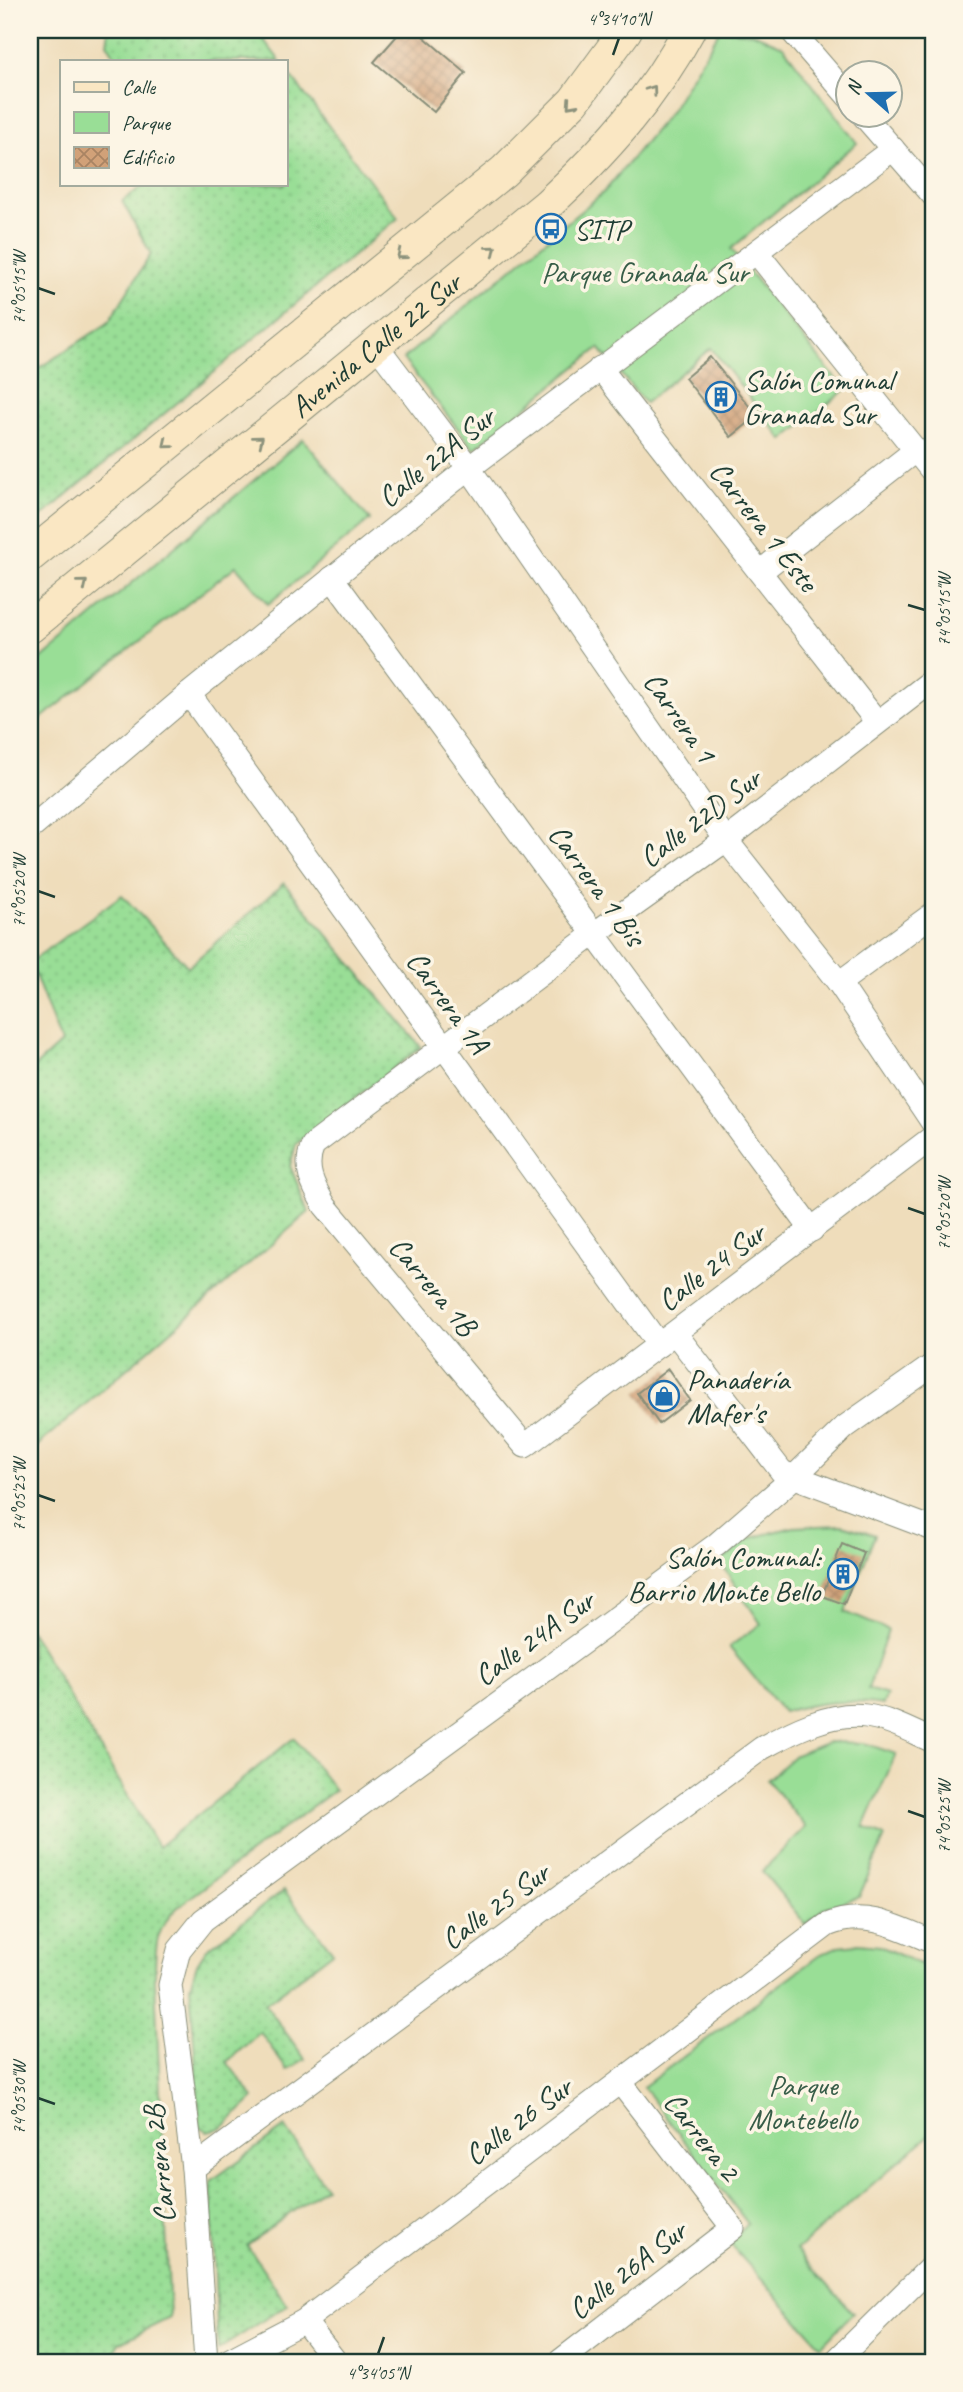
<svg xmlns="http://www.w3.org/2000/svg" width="963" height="2392" font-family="Caveat,sans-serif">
<defs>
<pattern id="grass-dots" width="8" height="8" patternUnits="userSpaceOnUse" patternTransform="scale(1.75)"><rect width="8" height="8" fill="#99de96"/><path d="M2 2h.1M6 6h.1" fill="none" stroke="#83bf82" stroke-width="1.8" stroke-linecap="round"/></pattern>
<pattern id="building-cross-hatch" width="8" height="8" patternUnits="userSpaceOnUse" patternTransform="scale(1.75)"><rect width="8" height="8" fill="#d1a178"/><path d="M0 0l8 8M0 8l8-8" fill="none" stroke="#a98463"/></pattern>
</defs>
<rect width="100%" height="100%" fill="#fcf5e5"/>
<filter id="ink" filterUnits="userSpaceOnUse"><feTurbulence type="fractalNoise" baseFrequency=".0143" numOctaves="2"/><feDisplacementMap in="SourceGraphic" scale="14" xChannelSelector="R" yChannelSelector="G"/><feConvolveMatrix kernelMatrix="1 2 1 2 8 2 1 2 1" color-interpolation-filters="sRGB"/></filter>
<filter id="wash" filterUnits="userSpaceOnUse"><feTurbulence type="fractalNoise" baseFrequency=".00686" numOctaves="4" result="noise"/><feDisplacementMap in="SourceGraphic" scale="28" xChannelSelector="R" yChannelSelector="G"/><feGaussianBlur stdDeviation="1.57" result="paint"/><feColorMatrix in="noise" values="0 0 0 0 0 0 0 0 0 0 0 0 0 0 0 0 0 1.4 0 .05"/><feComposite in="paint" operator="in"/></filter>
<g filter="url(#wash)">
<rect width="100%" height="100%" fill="#efddbb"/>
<g fill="url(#grass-dots)" stroke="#5c8e65" stroke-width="2">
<polygon points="109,30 256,30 280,61 118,61 107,43"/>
<polygon points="285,68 398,218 30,526 30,374 108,323 151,254 122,201 146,184 285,184"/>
<polygon points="284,883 421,1047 296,1144 290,1166 309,1212 30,1452 30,1071 61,1043 30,962 122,895 188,967"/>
<path d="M30 1630 158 1847 294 1738 335 1790 179 1906C154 1929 155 1948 155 1981L170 2318 119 2343 108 2362H30Z"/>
<polygon points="284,1890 333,1952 265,2004 305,2059 287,2070 260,2032 227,2062 254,2098 222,2128 207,2131 200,2126 190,1986 197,1964 206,1950"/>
<polygon points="285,2127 326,2187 247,2245 287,2305 218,2350 211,2181"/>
</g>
<g fill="#99de96" stroke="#5c8e65" stroke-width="2">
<polygon points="720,30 753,33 783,46 857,143 731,249 845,390 783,440 711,348 645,403 599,348 474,449 403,359 605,191 670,112"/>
<polygon points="303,439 370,520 268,604 236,566 30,727 30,669"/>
<path d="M842 1525 875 1535 845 1612 888 1630 868 1689 887 1695 883 1705C846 1699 818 1702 783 1712L729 1647 761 1624 720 1562 747 1539 793 1527Z"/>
<polygon points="828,1742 864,1743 896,1754 864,1827 885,1837 859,1897 824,1908 806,1925 762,1871 806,1827 767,1780 795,1755"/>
<polygon points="857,1944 880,1946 933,1970 933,2132 796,2250 853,2313 821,2346 729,2243 748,2224 643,2087 821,1954 839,1946"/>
</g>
<g id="blocks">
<g fill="url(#building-cross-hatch)">
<polygon points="402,30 416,30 466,73 434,112 374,62"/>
<polygon points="710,357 757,416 731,437 685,378"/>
<polygon points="668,1369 690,1400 659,1424 637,1393"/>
<polygon points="842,1544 864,1553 844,1604 822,1596"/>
</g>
</g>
</g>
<g filter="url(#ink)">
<use href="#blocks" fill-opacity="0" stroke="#878d78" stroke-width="2"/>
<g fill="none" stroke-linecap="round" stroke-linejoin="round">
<g stroke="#878d78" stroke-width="25">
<g id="minor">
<polyline points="791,30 848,96"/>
<polyline points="864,116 933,195"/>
<polyline points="757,253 933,472"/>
<polyline points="376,345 469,468 726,840 839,983 933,1123"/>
<polyline points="600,368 877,722"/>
<polyline points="760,572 916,450"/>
<polyline points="332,578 812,1230"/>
<path d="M933 680 726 840 594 934 313 1145C303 1168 313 1186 325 1206L525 1446 933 1137"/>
<polyline points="189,694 659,1345"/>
<polyline points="30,829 189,694 469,468 893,149"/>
<polyline points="839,983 933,914"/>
<polyline points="675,1333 782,1472 933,1529"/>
<path d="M193 2168 762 1748C791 1732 831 1711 866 1716 890 1719 912 1732 933 1741"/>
<polyline points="304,2321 336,2362"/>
<polyline points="206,2362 193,2168 170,1985 179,1950 203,1920 716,1545 793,1478 845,1427 933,1365"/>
<path d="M226 2362 304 2321 827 1925C865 1909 898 1927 933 1942"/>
<polyline points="559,2362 733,2228 621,2083"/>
<polyline points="835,2362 933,2265"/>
</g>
</g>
<g stroke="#878d78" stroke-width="34">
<g id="secondary">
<polyline points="30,556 504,171 574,101 626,30"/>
<path id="s1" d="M30 627 547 205C603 153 653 98 689 30"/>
</g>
</g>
<use href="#minor" stroke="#fff" stroke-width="23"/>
<use href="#secondary" stroke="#fae7c3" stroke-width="32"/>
</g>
<defs><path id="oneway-chevron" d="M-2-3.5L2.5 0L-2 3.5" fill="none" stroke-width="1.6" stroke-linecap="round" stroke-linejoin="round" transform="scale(1.75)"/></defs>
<g stroke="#8c927c">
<use href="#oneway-chevron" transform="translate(652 90) rotate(-54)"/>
<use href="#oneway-chevron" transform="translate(571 104) rotate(132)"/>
<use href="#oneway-chevron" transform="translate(492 250) rotate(-39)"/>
<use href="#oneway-chevron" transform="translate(401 255) rotate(141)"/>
<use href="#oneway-chevron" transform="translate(259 440) rotate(-39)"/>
<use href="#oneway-chevron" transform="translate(167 444) rotate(141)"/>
<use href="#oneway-chevron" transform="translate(83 584) rotate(-39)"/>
</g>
</g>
<path fill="none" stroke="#1f3d34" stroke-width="2.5" d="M613 55 619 38M38 288 55 294M908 605 925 610M38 891 55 897M908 1208 925 1214M38 1495 55 1501M908 1811 925 1817M38 2098 55 2104M378 2354 384 2337"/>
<defs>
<g id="bus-ring" transform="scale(1.575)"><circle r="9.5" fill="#fcf5e5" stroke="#1f6fb2" stroke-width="1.5"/><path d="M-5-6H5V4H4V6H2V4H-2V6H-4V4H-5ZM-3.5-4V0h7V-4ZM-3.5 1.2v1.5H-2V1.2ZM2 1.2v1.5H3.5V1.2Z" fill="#1f6fb2"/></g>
<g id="building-ring" transform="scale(1.575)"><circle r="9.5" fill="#fcf5e5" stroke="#1f6fb2" stroke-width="1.5"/><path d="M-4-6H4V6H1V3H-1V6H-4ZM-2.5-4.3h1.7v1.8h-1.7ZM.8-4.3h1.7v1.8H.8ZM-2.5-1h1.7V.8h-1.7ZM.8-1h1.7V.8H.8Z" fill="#1f6fb2"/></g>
<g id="shop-ring" transform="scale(1.575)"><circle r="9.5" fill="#fcf5e5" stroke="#1f6fb2" stroke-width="1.5"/><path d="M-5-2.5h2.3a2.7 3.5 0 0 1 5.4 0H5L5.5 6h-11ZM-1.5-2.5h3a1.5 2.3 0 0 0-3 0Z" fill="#1f6fb2"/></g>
</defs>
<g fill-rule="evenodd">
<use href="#bus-ring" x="551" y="229"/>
<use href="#building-ring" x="721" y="397"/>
<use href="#shop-ring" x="664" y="1396"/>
<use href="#building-ring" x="843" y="1574"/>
</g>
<g text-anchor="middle" stroke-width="7" stroke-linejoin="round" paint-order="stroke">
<g font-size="30" fill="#1f3d34" stroke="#fcf5e5" text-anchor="start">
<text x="574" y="239">SITP</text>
<text x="744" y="390">Salón Comunal<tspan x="744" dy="34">Granada Sur</tspan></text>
<text x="687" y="1389">Panadería<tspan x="687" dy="34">Mafer's</tspan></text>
<text x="820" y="1567" text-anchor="end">Salón Comunal:<tspan x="820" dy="34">Barrio Monte Bello</tspan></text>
</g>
<g font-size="30" fill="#375d48" stroke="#fcf5e5">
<text x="645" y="282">Parque Granada Sur</text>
<text x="803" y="2095">Parque<tspan x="803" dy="34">Montebello</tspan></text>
</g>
<g font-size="30" fill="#1f3d34" stroke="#fcf5e5">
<text dy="10" stroke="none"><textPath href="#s1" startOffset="446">Avenida Calle 22 Sur</textPath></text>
<text transform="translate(436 457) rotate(-39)" y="10">Calle 22A Sur</text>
<text transform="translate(764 526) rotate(52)" y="10">Carrera 1 Este</text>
<text transform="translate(680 717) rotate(55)" y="10">Carrera 1</text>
<text transform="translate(700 818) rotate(-37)" y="10">Calle 22D Sur</text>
<text transform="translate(597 885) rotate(54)" y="10">Carrera 1 Bis</text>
<text transform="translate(448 1002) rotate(54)" y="10">Carrera 1A</text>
<text transform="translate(711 1267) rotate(-37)" y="10">Calle 24 Sur</text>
<text transform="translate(433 1286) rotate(50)" y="10">Carrera 1B</text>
<text transform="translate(534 1638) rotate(-36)" y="10">Calle 24A Sur</text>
<text transform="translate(495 1906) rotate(-36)" y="10">Calle 25 Sur</text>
<text transform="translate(518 2121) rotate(-37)" y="10">Calle 26 Sur</text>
<text transform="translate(702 2136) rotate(52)" y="10">Carrera 2</text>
<text transform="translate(159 2164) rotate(-96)" y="10">Carrera 2B</text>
<text transform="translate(627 2270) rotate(-38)" y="10">Calle 26A Sur</text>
</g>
</g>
<rect width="963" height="2392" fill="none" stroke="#fcf5e5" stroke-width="77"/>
<rect x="60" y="60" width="228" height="126" fill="#fcf5e5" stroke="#a4ab9e" stroke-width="2"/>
<rect x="74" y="82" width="35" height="10" fill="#fae7c3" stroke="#a4ab9e" stroke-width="2"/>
<text x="122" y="94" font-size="21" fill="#1f3d34">Calle</text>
<rect x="74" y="112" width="35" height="21" fill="#99de96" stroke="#a4ab9e" stroke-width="2"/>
<text x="122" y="130" font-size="21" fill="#1f3d34">Parque</text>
<rect x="74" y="147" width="35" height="21" fill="url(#building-cross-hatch)" stroke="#a4ab9e" stroke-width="2"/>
<text x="122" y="164" font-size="21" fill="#1f3d34">Edificio</text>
<g transform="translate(869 94) rotate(290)"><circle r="33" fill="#fcf5e5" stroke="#a4ab9e" stroke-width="2"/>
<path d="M0-5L12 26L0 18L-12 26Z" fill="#1f6fb2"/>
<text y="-10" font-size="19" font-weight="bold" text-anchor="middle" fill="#1f3d34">N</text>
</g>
<rect x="38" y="38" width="887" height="2316" fill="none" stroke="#1f3d34" stroke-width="2.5"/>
<g font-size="18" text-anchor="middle" fill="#1f3d34">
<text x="619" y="25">4°34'10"N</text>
<text transform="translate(19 288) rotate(-90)" y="6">74°05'15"W</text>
<text transform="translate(944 610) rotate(-90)" y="6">74°05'15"W</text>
<text transform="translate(19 891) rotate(-90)" y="6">74°05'20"W</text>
<text transform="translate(944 1214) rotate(-90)" y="6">74°05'20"W</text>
<text transform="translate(19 1495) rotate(-90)" y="6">74°05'25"W</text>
<text transform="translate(944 1817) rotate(-90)" y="6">74°05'25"W</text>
<text transform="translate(19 2098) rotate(-90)" y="6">74°05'30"W</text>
<text x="378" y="2379">4°34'05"N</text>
</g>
</svg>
